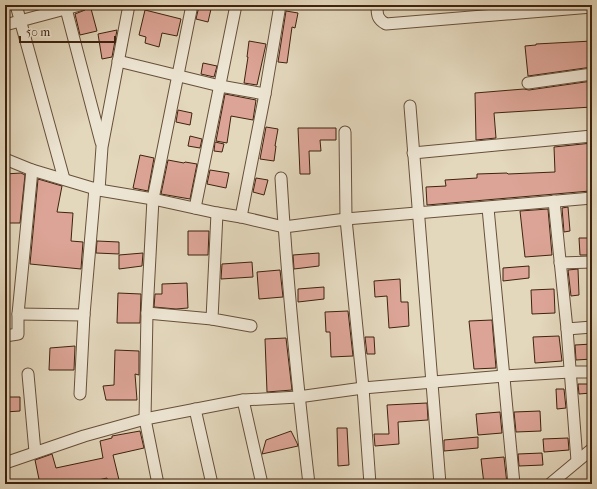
<svg xmlns="http://www.w3.org/2000/svg" width="597" height="489" font-family="'IM FELL French Canon',serif">
<rect width="100%" height="100%" fill="#e3d7bc"/>
<filter id="stains"><feTurbulence type="fractalNoise" baseFrequency=".005" numOctaves="4"/><feColorMatrix values="0 0 0 0 .2 0 0 0 0 .09 0 0 0 0 .02 0 0 0 .5 -.17"/></filter>
<radialGradient id="worn" r=".72"><stop offset=".6" stop-color="#630" stop-opacity="0"/><stop offset="1" stop-color="#630" stop-opacity=".3"/></radialGradient>
<g fill="#dca496" stroke="#3e230e">
<polygon points="87,5 90,5 97,31 80,35 75,14 85,10"/>
<polygon points="199,6 211,9 208,22 196,19"/>
<polygon points="145,10 181,19 177,36 162,33 159,47 145,43 146,37 139,35"/>
<polygon points="286,11 298,13 295,28 292,27 287,63 278,62"/>
<polygon points="117,30 112,57 102,59 98,34"/>
<polygon points="249,41 266,44 257,85 244,83 248,57 247,57"/>
<polygon points="592,41 592,67 528,76 525,46 536,45 536,44"/>
<polygon points="203,63 217,66 214,77 201,74"/>
<polygon points="592,81 592,107 494,113 496,138 476,140 475,93 524,89 529,90"/>
<polygon points="225,94 256,100 253,120 231,116 227,143 216,141"/>
<polygon points="178,110 192,113 190,125 176,122"/>
<polygon points="266,127 278,129 275,146 276,146 274,161 260,159"/>
<polygon points="298,128 336,128 336,140 320,140 321,151 309,151 310,174 300,174"/>
<polygon points="190,136 202,139 200,148 188,146"/>
<polygon points="215,142 224,144 222,152 214,151"/>
<polygon points="592,143 592,167 589,167 590,191 427,205 426,187 446,186 445,180 477,178 477,174 507,173 508,174 555,172 554,147"/>
<polygon points="140,155 154,158 148,191 133,188"/>
<polygon points="168,160 184,163 185,162 197,164 190,199 161,194"/>
<polygon points="210,170 229,173 226,188 207,184"/>
<polygon points="21,173 25,175 20,223 5,223 5,174"/>
<polygon points="256,178 268,180 264,195 253,192"/>
<polygon points="38,179 62,186 57,212 73,213 71,241 83,242 81,269 30,264"/>
<polygon points="568,207 570,231 564,232 562,208"/>
<polygon points="548,209 552,255 525,257 520,211"/>
<polygon points="188,231 209,231 208,255 188,255"/>
<polygon points="579,238 592,238 592,255 580,255"/>
<polygon points="97,241 119,242 119,254 96,253"/>
<polygon points="143,253 142,266 119,269 119,255"/>
<polygon points="319,253 319,266 294,269 293,255"/>
<polygon points="252,262 253,277 221,279 222,264"/>
<polygon points="529,266 529,278 503,281 503,268"/>
<polygon points="578,269 579,295 571,296 568,270"/>
<polygon points="280,270 283,297 259,299 257,272"/>
<polygon points="400,279 401,302 408,302 409,326 389,328 387,296 375,297 374,281"/>
<polygon points="187,283 188,308 176,309 154,307 155,294 162,294 162,284"/>
<polygon points="324,287 324,299 298,302 298,289"/>
<polygon points="554,289 555,313 532,314 531,290"/>
<polygon points="118,293 141,294 140,323 117,323"/>
<polygon points="348,311 353,356 331,357 330,332 326,332 325,312"/>
<polygon points="492,320 496,368 474,369 469,321"/>
<polygon points="559,336 562,361 535,363 533,337"/>
<polygon points="365,337 374,337 375,354 367,354"/>
<polygon points="286,338 292,390 267,392 265,339"/>
<polygon points="592,344 592,359 576,360 575,345"/>
<polygon points="75,346 74,370 49,370 50,348"/>
<polygon points="115,350 139,351 139,375 135,374 137,400 106,400 103,386 114,385"/>
<polygon points="578,384 590,384 591,393 579,394"/>
<polygon points="556,389 564,389 566,408 557,409"/>
<polygon points="5,397 20,397 20,411 5,412"/>
<polygon points="427,403 428,420 398,422 399,444 375,446 374,434 389,434 387,405"/>
<polygon points="540,411 541,431 516,432 514,412"/>
<polygon points="500,412 502,433 478,435 476,414"/>
<polygon points="337,428 347,428 349,465 338,466"/>
<polygon points="140,431 144,448 113,455 120,484 108,484 107,478 80,484 40,484 35,460 52,454 56,468 103,458 100,441 112,438 112,436"/>
<polygon points="291,431 297,443 298,446 262,454 266,440"/>
<polygon points="478,437 478,448 444,451 444,440"/>
<polygon points="568,438 569,450 544,452 543,439"/>
<polygon points="542,453 543,465 519,466 518,454"/>
<polygon points="504,457 507,484 484,484 481,459"/>
</g>
<g fill="none" stroke-linecap="round" stroke-linejoin="round">
<g stroke="#67503a" stroke-width="13">
<g id="street">
<polyline points="16,5 64,179"/>
<polyline points="65,5 101,142"/>
<path d="M377 5C377 15 377 19 386 24L592 7"/>
<polyline points="5,25 80,5"/>
<polyline points="118,61 220,86 265,94"/>
<polyline points="528,83 592,74"/>
<polyline points="410,106 440,484"/>
<polyline points="345,132 346,219 363,388 370,484"/>
<polyline points="413,153 592,136"/>
<polyline points="5,159 32,170 99,190 153,199 217,213 241,217 284,227 346,219 592,198"/>
<path d="M281 178C287 280 297 382 309 484"/>
<polyline points="99,190 102,147 129,5"/>
<polyline points="554,201 567,329 577,461"/>
<polyline points="195,208 236,5"/>
<polyline points="488,208 514,484"/>
<polyline points="217,213 212,319 251,326"/>
<polyline points="241,217 265,94 280,5"/>
<polyline points="560,263 592,262"/>
<polyline points="147,313 212,319"/>
<polyline points="18,314 84,315"/>
<polyline points="567,329 592,327"/>
<polyline points="5,336 18,334 18,314 32,170"/>
<polyline points="28,374 35,452"/>
<polyline points="80,394 84,315 95,188"/>
<polyline points="243,400 262,484"/>
<polyline points="195,409 212,484"/>
<polyline points="5,463 84,436 145,419 243,400 298,397 363,388 504,376 570,372 592,372"/>
<polyline points="158,484 145,419 147,313 153,199 192,5"/>
<polyline points="550,484 592,449"/>
</g>
</g>
<use href="#street" stroke="#ede5d3" stroke-width="11"/>
</g>
<rect width="597" height="489" fill="none" stroke="#e3d7bc" stroke-width="20"/>
<rect x="6" y="6" width="585" height="477" fill="none" stroke="#3e230e" stroke-width="2"/>
<rect x="10" y="10" width="577" height="469" fill="none" stroke="#3e230e"/>
<path d="M20 36v6h95v-6" fill="none" stroke="#3e230e" stroke-width="2"/>
<text x="26" y="36" font-size="12" fill="#3e230e" stroke="#ede5d3" stroke-width="3" paint-order="stroke">50 m</text>
<rect width="100%" height="100%" filter="url(#stains)"/>
<rect width="100%" height="100%" fill="url(#worn)"/>
</svg>
